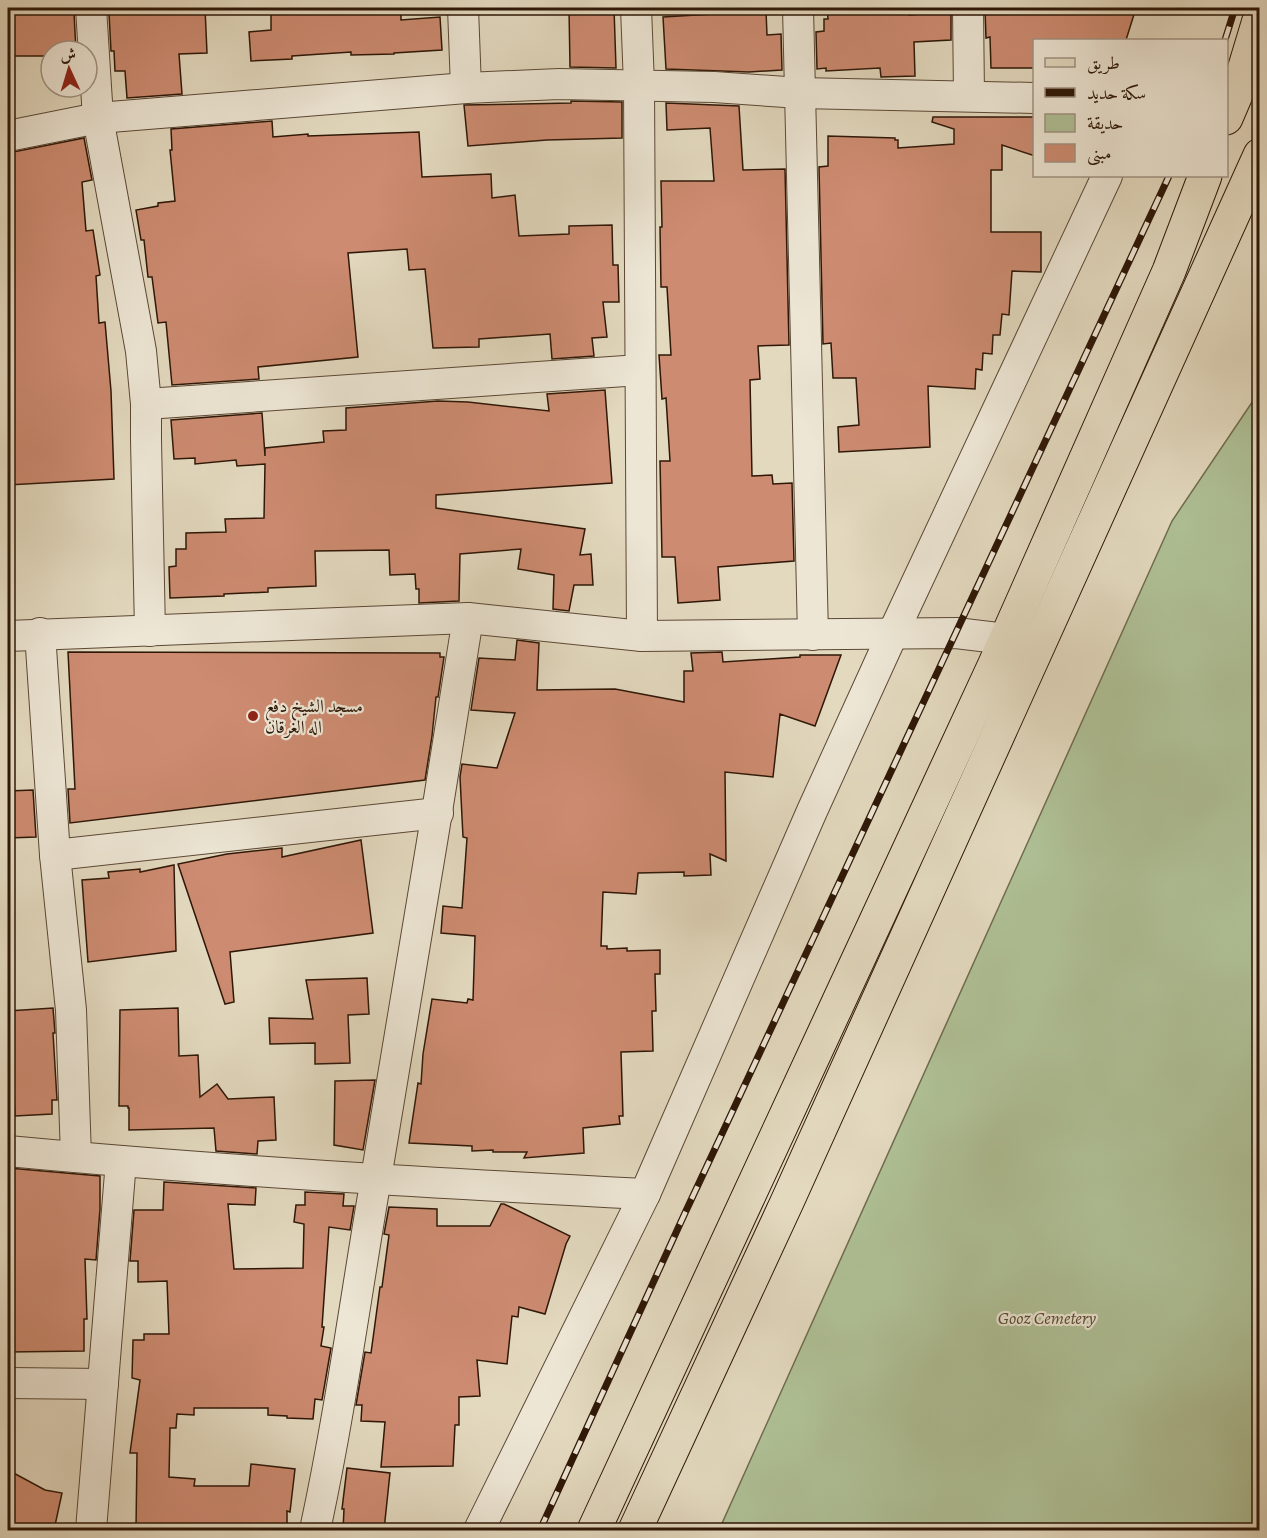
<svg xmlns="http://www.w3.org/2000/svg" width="1267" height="1538" font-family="Alegreya,Amiri,serif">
<rect width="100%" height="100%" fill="#e3d9bf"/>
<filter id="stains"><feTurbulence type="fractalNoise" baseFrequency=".00333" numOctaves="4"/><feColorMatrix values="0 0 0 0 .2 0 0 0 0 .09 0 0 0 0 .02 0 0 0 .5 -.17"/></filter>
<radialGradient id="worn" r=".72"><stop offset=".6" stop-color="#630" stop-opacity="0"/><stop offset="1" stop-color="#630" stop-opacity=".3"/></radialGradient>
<polygon fill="#afc096" stroke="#6e6c4e" stroke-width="1.5" points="1259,392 1259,1530 719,1530 1172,521"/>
<g fill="#cd8b71" stroke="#2e1707" stroke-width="1.5">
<polygon points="112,8 205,8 207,53 179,54 182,94 127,98 125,71 115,71 114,51 111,51 109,13 112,12"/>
<polygon points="271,8 401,8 401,20 440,17 442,50 394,53 394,54 351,55 351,52 292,56 292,59 251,61 249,32 271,30"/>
<polygon points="569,8 614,8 616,68 570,67"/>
<polygon points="827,8 909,8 909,15 951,12 951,40 914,42 915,76 881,77 880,68 826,71 826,68 817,69 816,32 824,31 824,19 828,19"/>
<polygon points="989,8 1136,8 1126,40 1035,40 1035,68 991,68 990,37 986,38 985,10 989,10"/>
<polygon points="766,11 767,35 781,34 782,70 749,72 666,69 663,17"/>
<polygon points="13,13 74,13 76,51 51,51 51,56 13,56"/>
<polygon points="571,101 622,102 622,138 547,140 468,146 464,105 571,103"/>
<polygon points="666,103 739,106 743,170 785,169 789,345 758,346 760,379 750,380 752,476 772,475 773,484 792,483 794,561 718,567 720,600 678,603 675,557 662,557 660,461 670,461 666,398 662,399 659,355 671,355 667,287 661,287 660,227 662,227 661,181 714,181 710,128 667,130"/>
<polygon points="933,117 1035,117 1035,156 1002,145 1002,170 991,170 991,232 1041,232 1041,272 1012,271 1009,315 1002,314 1000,335 993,335 992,354 983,353 982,370 976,369 975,389 928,386 930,447 839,452 838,427 859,425 856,378 833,378 831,343 823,344 819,167 828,166 828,136 895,138 895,140 898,140 898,148 954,144 954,129 932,122"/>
<polygon points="272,121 273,137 308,134 308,136 419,132 422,177 491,174 492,198 515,195 519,236 569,234 569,226 612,225 613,265 618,265 619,302 603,302 607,337 592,338 594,356 552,359 550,334 479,339 479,347 433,348 425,269 409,270 407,249 348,253 358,357 258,367 259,379 172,385 166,322 158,323 152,277 148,277 144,240 141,240 136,210 158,206 158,203 175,201 170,150 172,150 171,129"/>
<polygon points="84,138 92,180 82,182 86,231 93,230 100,275 96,276 99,323 105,322 111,391 114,479 8,485 8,318 11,317 9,299 14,298 8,256 8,153"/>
<polygon points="605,390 612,483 436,495 436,508 585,529 580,555 591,554 593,585 574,585 569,611 553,609 554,575 518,569 521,549 460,554 459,601 419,603 419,589 416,589 415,574 390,575 389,550 315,551 316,586 268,588 268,592 224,594 224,596 170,598 169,567 176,566 176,549 186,549 186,533 226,532 225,519 264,518 265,464 237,466 236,460 195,464 195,458 174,459 171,420 262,413 265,456 265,448 324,442 323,431 346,430 346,408 438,401 468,402 549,411 547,394"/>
<polygon points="517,640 539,643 537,690 615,689 684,702 684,671 693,671 691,653 722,652 723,662 800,657 800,655 841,655 815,726 780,714 773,777 725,772 726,861 710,854 711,875 684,876 684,872 638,873 636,894 603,892 601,946 607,946 607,949 627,948 627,951 660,950 660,974 655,974 656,1011 652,1011 653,1051 621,1052 623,1116 619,1116 620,1124 583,1128 584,1153 524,1158 527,1152 493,1152 493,1150 472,1151 472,1146 409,1143 418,1083 421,1084 423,1054 432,999 467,1003 468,999 473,1000 475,936 441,933 443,906 462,908 467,838 463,837 460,777 462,764 497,768 515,713 471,710 479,658 515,660"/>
<polygon points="68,652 440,653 440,657 444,657 438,697 436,697 432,736 425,780 70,823 68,789 75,789"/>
<polygon points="33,790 36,837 8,838 8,791"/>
<polygon points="361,840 373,933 230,952 234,1002 225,1004 178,864 227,854 282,848 282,857"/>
<polygon points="174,865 176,951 88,962 82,880 109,878 108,872 140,869 140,872"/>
<polygon points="367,978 369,1014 348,1015 350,1063 315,1064 315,1043 270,1044 269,1018 313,1019 306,980"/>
<polygon points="53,1008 55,1033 53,1033 57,1100 52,1100 52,1114 15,1116 14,1095 8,1095 8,1011"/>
<polygon points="178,1008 179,1056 198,1055 200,1097 217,1084 228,1099 274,1097 276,1140 258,1141 257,1154 216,1151 214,1128 129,1130 129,1108 128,1108 128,1106 119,1106 120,1010"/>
<polygon points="375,1080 363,1150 334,1145 335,1081"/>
<polygon points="8,1168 100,1176 100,1209 96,1260 85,1259 87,1319 84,1319 84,1351 8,1352"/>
<polygon points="164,1182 256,1188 255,1205 228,1204 234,1269 303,1268 304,1224 294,1222 296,1205 305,1205 305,1192 344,1194 343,1206 354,1206 350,1230 329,1227 322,1327 324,1327 321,1346 331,1348 322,1400 315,1399 313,1419 287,1418 287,1416 268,1415 268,1408 194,1408 194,1415 177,1414 176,1428 170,1428 169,1477 195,1479 194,1486 249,1486 251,1464 295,1469 290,1512 287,1511 287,1530 148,1530 136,1529 137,1453 130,1453 140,1380 132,1378 133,1340 144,1340 144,1334 169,1334 167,1281 138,1282 138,1261 130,1261 134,1210 163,1210"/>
<polygon points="501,1204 504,1204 570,1236 566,1244 545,1314 519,1307 518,1317 512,1316 507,1364 477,1360 480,1396 459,1397 459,1425 455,1425 453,1466 381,1467 385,1422 361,1421 362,1405 356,1405 365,1352 371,1353 380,1287 382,1287 389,1235 384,1234 389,1207 437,1209 437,1226 490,1226"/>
<polygon points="347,1468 390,1473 384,1530 343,1530 344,1509 342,1509"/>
<polygon points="8,1470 45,1490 62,1493 54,1530 8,1530"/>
</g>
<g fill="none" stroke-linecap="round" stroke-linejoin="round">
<g stroke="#5b4835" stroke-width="32">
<g id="minor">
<polyline points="91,8 98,118 141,351 146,404 146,440 150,631"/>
<polyline points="463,8 466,88"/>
<polyline points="636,8 639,85 642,636"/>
<polyline points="798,8 813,635"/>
<polyline points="968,8 969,96"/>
<polyline points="8,136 98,118 466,88 559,84 714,87 800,93 1034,98"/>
<polyline points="146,404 640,370"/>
<polyline points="40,633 55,855 71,1010 76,1157"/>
<polyline points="8,636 468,618 642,636 956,633 1006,639"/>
<polyline points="55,855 438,813"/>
<path d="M8 1151C220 1171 432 1183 645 1194"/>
<polyline points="8,1383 103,1384"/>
<polyline points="91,1530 121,1161"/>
<path d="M315 1530C340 1414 356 1295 376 1178 407 991 439 805 468 618"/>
<polyline points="479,1530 645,1194 812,811 893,633 1107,176"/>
</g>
</g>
<g stroke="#2e1707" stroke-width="35">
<g id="major">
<polyline points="1226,118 1238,90 1260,17"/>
<polyline points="594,1530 994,666 1169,271 1205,176"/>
<polyline points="635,1530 787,1202 1260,155"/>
</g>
</g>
<use href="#minor" stroke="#ede6d5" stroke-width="30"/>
<use href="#major" stroke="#e3d9bf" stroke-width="33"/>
<g stroke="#2e1707" stroke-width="7">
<g id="rail">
<polyline points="1225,40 1235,8"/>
<polyline points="540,1530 685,1213 1169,176"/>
</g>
</g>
<use href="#rail" stroke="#ede6d5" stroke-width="4.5" stroke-dasharray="14" stroke-linecap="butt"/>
</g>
<circle fill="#8f2418" stroke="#ede6d5" stroke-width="2" cx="253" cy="716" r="6"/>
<g text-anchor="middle" stroke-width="4.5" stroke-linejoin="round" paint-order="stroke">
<g font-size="18" fill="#2e1707" stroke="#ede6d5" text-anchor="start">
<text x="265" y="712">مسجد الشيخ دفع<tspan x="265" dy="21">اله الغرقان</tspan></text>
</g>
<g font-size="18" font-style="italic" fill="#554a32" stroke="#ede6d5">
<text x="1047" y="1324">Gooz Cemetery</text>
</g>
</g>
<rect width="1267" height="1538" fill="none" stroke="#e3d9bf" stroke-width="30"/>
<rect x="9" y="9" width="1249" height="1520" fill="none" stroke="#2e1707" stroke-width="3"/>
<rect x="15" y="15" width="1237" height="1508" fill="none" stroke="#2e1707" stroke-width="1.5"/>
<rect x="1033" y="39" width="195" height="138" fill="#ede6d5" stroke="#a19383" stroke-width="1.5"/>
<rect x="1045" y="58" width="30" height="9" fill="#e3d9bf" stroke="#a19383" stroke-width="1.5"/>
<text x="1087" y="69" font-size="18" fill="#2e1707">طريق</text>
<rect x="1045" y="88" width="30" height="9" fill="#2e1707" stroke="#a19383" stroke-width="1.5"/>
<text x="1087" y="99" font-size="18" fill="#2e1707">سكة حديد</text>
<rect x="1045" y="114" width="30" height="18" fill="#afc096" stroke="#a19383" stroke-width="1.5"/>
<text x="1087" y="129" font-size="18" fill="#2e1707">حديقة</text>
<rect x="1045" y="144" width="30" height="18" fill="#cd8b71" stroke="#a19383" stroke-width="1.5"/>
<text x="1087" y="159" font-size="18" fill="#2e1707">مبنى</text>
<g transform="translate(69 69) rotate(356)"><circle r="28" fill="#ede6d5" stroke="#a19383" stroke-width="1.5"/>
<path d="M0-4.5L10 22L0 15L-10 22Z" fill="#8f2418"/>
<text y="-9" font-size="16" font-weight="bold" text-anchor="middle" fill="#2e1707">ش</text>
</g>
<rect width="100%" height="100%" filter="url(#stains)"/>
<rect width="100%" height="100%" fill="url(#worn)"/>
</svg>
